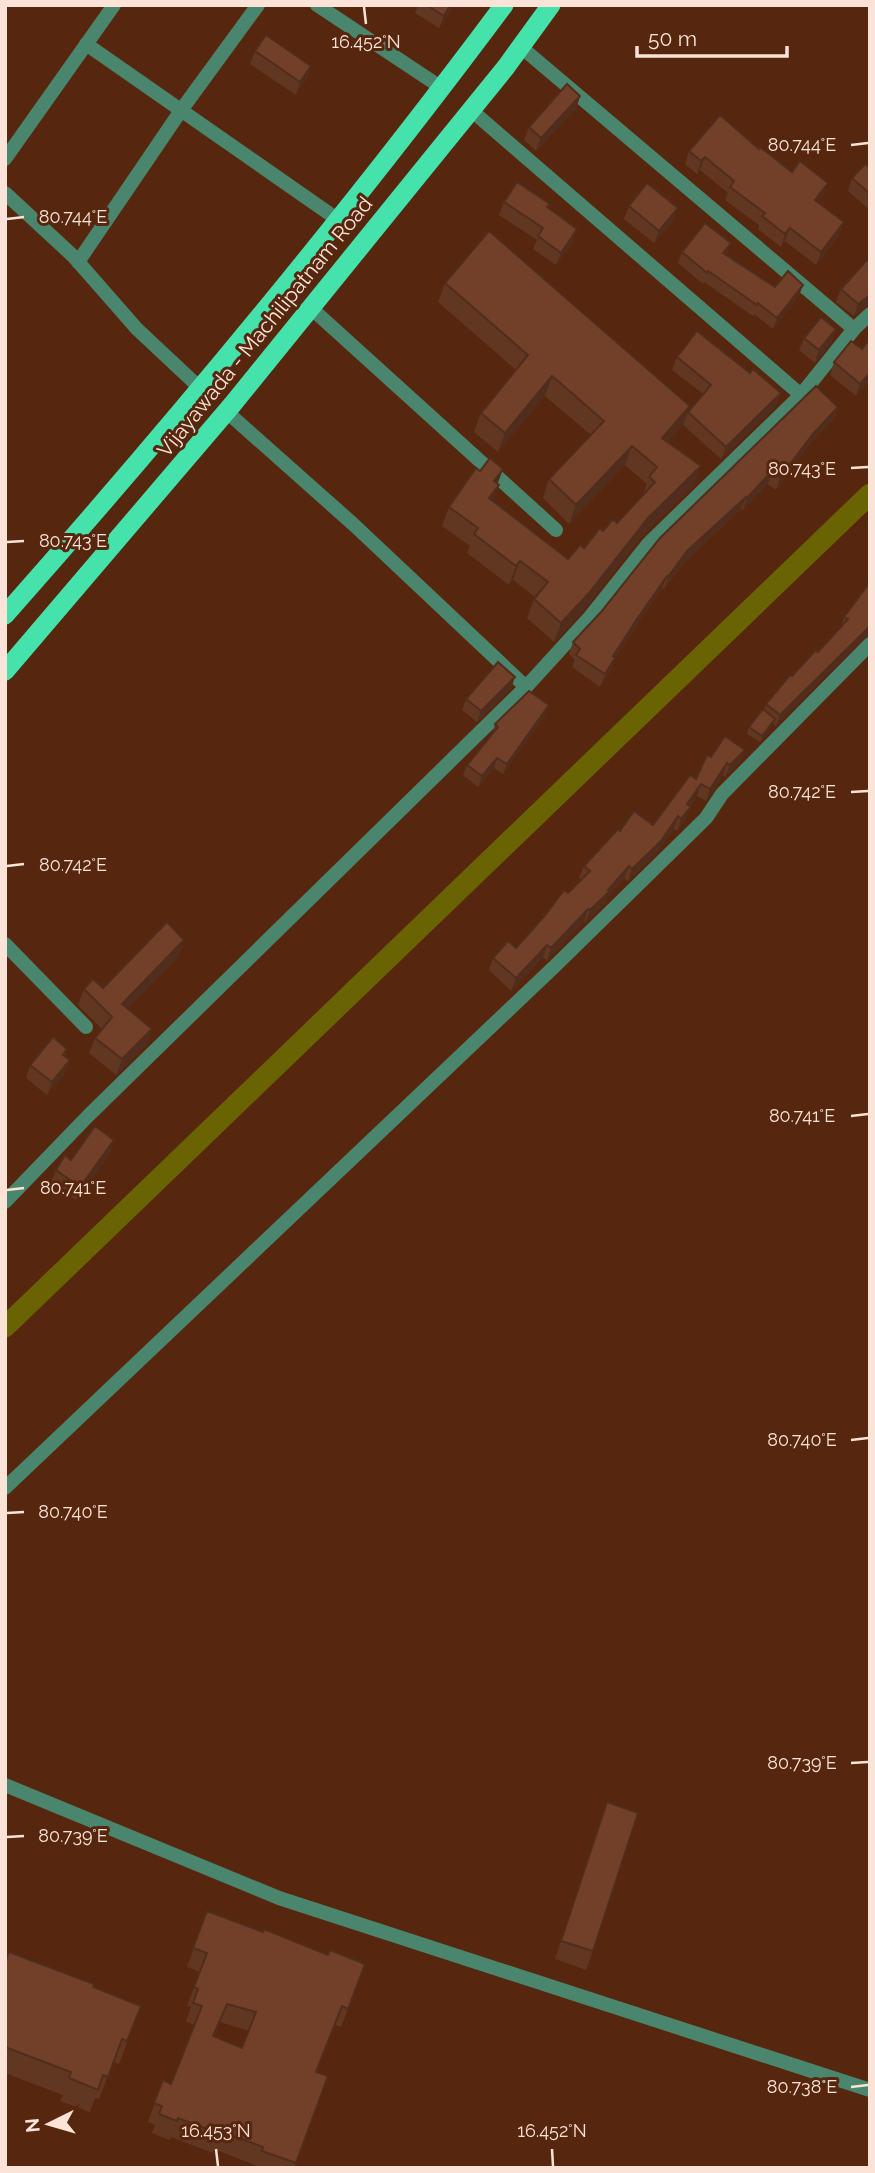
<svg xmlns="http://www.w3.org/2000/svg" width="875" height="2173" font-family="Raleway,sans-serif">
<rect width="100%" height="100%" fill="#56270e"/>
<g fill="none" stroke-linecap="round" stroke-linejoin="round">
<polyline stroke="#696303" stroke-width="21" points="5,1327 870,494"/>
<g stroke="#4a856d" stroke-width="14">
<polyline points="317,5 442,88"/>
<polyline points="86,44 337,219"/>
<polyline points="521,47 854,329"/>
<polyline points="471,110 801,395"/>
<polyline points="5,159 114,5"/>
<polyline points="5,193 73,256 137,329 200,388"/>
<polyline points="78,262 182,109 258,5"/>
<polyline points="311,308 556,530"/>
<polyline points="227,412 353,524 526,687"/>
<polyline points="5,944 86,1027"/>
<polyline points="5,1202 88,1116 526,687 589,618 648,544 801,395 854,329 870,314"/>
<polyline points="5,1785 279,1898 870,2090"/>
</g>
<polyline stroke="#4a856d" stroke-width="14" points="5,1488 556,965 706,818 722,794 870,644"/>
<g stroke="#46e2ac" stroke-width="19">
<path d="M5 615C179 418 347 216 504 5"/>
<polyline points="5,671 232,405 506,67 551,5"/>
</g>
</g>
<g fill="#623722" fill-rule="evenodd">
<polygon points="418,5 452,5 449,14 439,28 415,13"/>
<polygon points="255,51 311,66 307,78 296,95 250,64"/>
<polygon points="580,96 576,109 536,151 524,140 529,127"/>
<polygon points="759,149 823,196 818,202 844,222 839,235 816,265 785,241 781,247 758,229 759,225 725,200 728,193 700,170 697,174 685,164 689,151"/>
<polygon points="870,168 870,210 848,191 852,178"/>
<polygon points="504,202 550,204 548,208 573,242 556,265 533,249 537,240 499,215"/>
<polygon points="629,206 673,221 654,243 624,219"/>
<polygon points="731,243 726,255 775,287 803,285 799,295 773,329 754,314 753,316 704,282 703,284 678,263 682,252"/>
<polygon points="870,263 870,305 868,305 854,316 836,302 841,289"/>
<polygon points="445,283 690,406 683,425 668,442 694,485 641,537 582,612 554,642 527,618 535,597 513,580 509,585 467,553 470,546 442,526 449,507 480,471 503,469 497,483 493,501 568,559 584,548 603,531 617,523 642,496 647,484 625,465 569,524 543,498 549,479 591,435 545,396 498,452 474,432 481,413 516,370 438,302"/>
<polygon points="836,329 832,342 815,363 799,350 804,338"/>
<polygon points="870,339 870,380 856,396 830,375 834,362 862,349"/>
<polygon points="677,357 776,406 721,459 683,425 688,412 703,394 672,370"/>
<polygon points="838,407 834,419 808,446 776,490 768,484 743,510 741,509 683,564 664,589 662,588 631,634 615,658 611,670 600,687 572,667 575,660 569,654 573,642"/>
<polygon points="870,587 776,726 773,724 760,742 747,734 749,727 764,710 766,704 792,676 818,652 841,627 844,617"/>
<polygon points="511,688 477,722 462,710 466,699"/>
<polygon points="545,715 503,774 494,768 478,787 463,775 467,765 492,735 495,724"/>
<polygon points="745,750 740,762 725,777 723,775 706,801 697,796 690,806 686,819 677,831 674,829 656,853 628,881 624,878 607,898 605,903 585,923 584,921 547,961 543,957 511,991 489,970 493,958 516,948 581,879 579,878 584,866 620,831 653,825 696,779 711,757"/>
<polygon points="184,940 179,956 127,1008 152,1029 146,1045 116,1075 89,1053 95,1038 102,1029 78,1005 84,989 103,988"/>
<polygon points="67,1049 65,1056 70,1060 65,1073 47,1095 26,1078 30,1065"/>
<polygon points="114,1140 110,1153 76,1200 51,1182 56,1170 71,1160"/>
<polygon points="607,1802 593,1951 586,1970 555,1959"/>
<path d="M207 1911 328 1955 365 1964 341 2027 335 2025 317 2072 328 2076 294 2168H256L257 2166 214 2149 213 2153 171 2137 170 2140 152 2133 155 2125 148 2122 163 2080 171 2084 194 2025 186 2021 191 2007 187 2006 200 1972 187 1967ZM220 2022 249 2031 242 2048 214 2037Z"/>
<polygon points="5,1963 141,2006 119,2064 113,2062 99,2099 95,2098 90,2112 60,2101 63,2095 5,2073"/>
</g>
<g fill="#502d1c">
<polygon points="450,5 452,5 449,14 439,28 444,16"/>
<polygon points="311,66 307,78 296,95 300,82"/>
<polygon points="580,96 576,109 536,151 541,138"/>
<polygon points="705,157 700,170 697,174 701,161"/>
<polygon points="828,183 823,196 810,212 815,200"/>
<polygon points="678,208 673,221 654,243 659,231"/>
<polygon points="844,222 839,235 816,265 821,252"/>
<polygon points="790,228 785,241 781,247 785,234"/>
<polygon points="577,229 573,242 556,265 561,253"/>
<polygon points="731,243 727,254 719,264 723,253"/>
<polygon points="803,285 799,295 773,329 777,318"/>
<polygon points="870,295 868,305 854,316 858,304"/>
<polygon points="836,329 832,342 815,363 819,350"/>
<polygon points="870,373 870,380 856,396 860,384"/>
<polygon points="552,376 545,396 498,452 505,433"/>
<polygon points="781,393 776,406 721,459 726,447"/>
<polygon points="690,406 683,425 655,457 662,438"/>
<polygon points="838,407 834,419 808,446 776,490 780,477 813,434"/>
<polygon points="632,446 625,465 569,524 576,505"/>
<polygon points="701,466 694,485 641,537 582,612 554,642 561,623 648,518"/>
<polygon points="503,469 496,488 494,481"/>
<polygon points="772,471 768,484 743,510 747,498"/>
<polygon points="499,485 492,504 489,498"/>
<polygon points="746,497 741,509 683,564 664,589 668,577 687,551"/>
<polygon points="520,561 513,580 509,585 516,566"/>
<polygon points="667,576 662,588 615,658 611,670 600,687 613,656"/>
<polygon points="870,626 870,633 776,726 780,715"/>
<polygon points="515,677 511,688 477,722 481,711"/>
<polygon points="549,705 545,715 503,774 507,764"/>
<polygon points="775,719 773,725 760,742 762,736"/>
<polygon points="745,750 740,762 725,777 730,765"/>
<polygon points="497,758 494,768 478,787 482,776"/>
<polygon points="727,763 723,775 706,801 710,789"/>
<polygon points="701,784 697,796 683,816 687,804"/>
<polygon points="691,807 686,819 677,831 681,819"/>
<polygon points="678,816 674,829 656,853 628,881 632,869"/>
<polygon points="629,866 624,878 607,898 605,903 585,923 590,910"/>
<polygon points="588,909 584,921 547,961 551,948"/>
<polygon points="184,940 179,956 117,1020 122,1004"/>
<polygon points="547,945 543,957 511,991 516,978"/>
<polygon points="152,1029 146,1045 116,1075 122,1059"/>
<polygon points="70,1060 65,1073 47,1095 52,1082"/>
<polygon points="114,1140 110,1153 76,1200 80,1187"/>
</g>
<g fill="#724028" stroke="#502d1c" stroke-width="2" fill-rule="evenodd">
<polygon points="427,5 450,5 444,16"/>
<polygon points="266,35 311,66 300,82 255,51"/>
<polygon points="567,84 580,96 541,138 529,127"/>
<polygon points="720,115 759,149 760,147 792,172 800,161 828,183 815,200 844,222 821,252 790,228 785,234 762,216 765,213 730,187 734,181 705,157 701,161 689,151"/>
<polygon points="865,164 870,168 870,194 852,178"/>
<polygon points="517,182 550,204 547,207 577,229 561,253 538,236 543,228 504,202"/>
<polygon points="647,183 678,208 659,231 629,206"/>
<polygon points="705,223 731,243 723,253 775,287 788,271 803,285 777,318 758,303 757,305 708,271 707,273 682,252"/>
<polygon points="489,231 690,406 662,438 701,466 648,518 589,593 561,623 534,599 548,582 520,561 516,566 474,534 478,528 449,507 476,468 480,471 490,458 503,469 494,481 499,485 489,498 568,559 580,545 584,548 600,528 603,531 613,519 617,523 655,482 649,477 657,467 632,446 576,505 549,479 604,421 552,376 505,433 481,413 528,355 445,283"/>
<polygon points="867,260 870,263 870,295 858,304 841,289"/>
<polygon points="821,317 836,329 819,350 804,338"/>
<polygon points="697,331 750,373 753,369 781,393 726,447 688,412 711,385 677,357"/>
<polygon points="870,339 870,373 860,384 834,362 851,341 862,349"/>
<polygon points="816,386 838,407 813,434 780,477 772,471 747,498 746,497 687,551 668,577 667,576 635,622 613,656 615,658 605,674 576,655 580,649 573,642 601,612 660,538"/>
<polygon points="868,585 870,587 870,626 780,715 766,704 790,675 792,676 816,650 818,652 848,619 844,617"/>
<polygon points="498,662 515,677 481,711 466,699"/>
<polygon points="529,691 549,705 507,764 497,758 482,776 467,765 498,727 495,724"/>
<polygon points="763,709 775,719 762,736 749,727"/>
<polygon points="725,736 745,750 730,765 727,763 710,789 701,784 687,804 691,807 681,819 678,816 661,841 632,869 629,866 608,890 610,891 590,910 588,909 551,948 547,945 516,978 493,958 508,941 516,948 546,914 564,890 568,893 590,871 584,866 618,829 620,831 634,811 653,825 690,775 696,779 707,755 711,757"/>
<polygon points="167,922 184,940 122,1004 152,1029 122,1059 95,1038 112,1017 84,989 93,979 103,988"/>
<polygon points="53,1037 67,1049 63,1055 70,1060 52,1082 30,1065"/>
<polygon points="95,1126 114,1140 80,1187 56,1170 65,1155 71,1160"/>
<polygon points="607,1802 638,1813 593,1951 561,1941"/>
<path d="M207 1911 263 1932 264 1929 328 1955 330 1950 365 1964 348 2009 342 2006 316 2072 328 2076 296 2163 262 2151 263 2147 221 2131 220 2134 178 2118 177 2121 159 2114 162 2106 154 2103 163 2080 171 2084 202 2006 193 2003 198 1989 194 1987 207 1953 193 1948ZM227 2004 256 2012 242 2048 213 2036Z"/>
<polygon points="9,1952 94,1984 93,1987 141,2006 127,2041 122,2039 108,2077 103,2075 98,2090 69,2078 71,2072 5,2047 5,1963"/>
</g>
<path fill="none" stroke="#fce3d8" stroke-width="2.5" d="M364 7 366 24M851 145 868 143M7 219 24 217M851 468 868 467M7 542 24 541M851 792 868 791M7 866 24 864M851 1116 868 1114M7 1190 24 1188M851 1440 868 1438M7 1513 24 1512M851 1763 868 1762M7 1837 24 1836M851 2087 868 2085M216 2149 218 2166M552 2149 553 2166"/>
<g text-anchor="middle" stroke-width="6" stroke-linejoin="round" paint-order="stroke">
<g font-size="21" fill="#fce3d8" stroke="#56270e">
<text transform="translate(265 327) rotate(-51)" y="7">Vijayawada - Machilipatnam Road</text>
</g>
</g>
<g font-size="18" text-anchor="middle" fill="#fce3d8" stroke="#56270e" stroke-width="6" stroke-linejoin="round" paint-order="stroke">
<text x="366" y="48">16.452°N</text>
<text x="802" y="151">80.744°E</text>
<text x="73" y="223">80.744°E</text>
<text x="802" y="475">80.743°E</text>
<text x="73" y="547">80.743°E</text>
<text x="802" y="798">80.742°E</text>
<text x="73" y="871">80.742°E</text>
<text x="802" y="1122">80.741°E</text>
<text x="73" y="1194">80.741°E</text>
<text x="802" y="1446">80.740°E</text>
<text x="73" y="1518">80.740°E</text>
<text x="802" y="1769">80.739°E</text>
<text x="73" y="1842">80.739°E</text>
<text x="802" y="2093">80.738°E</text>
<text x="216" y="2137">16.453°N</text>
<text x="552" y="2137">16.452°N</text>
</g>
<rect width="875" height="2173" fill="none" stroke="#fce3d8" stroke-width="14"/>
<g transform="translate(49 2124) rotate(265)" stroke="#56270e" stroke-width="5" paint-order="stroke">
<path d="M0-5L12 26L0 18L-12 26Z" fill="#fce3d8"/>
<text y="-10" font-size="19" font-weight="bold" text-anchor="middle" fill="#fce3d8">N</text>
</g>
<path d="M637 46v10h150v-10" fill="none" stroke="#fce3d8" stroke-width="3.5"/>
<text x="648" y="46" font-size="21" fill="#fce3d8" stroke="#56270e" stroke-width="5" paint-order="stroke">50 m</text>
</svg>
